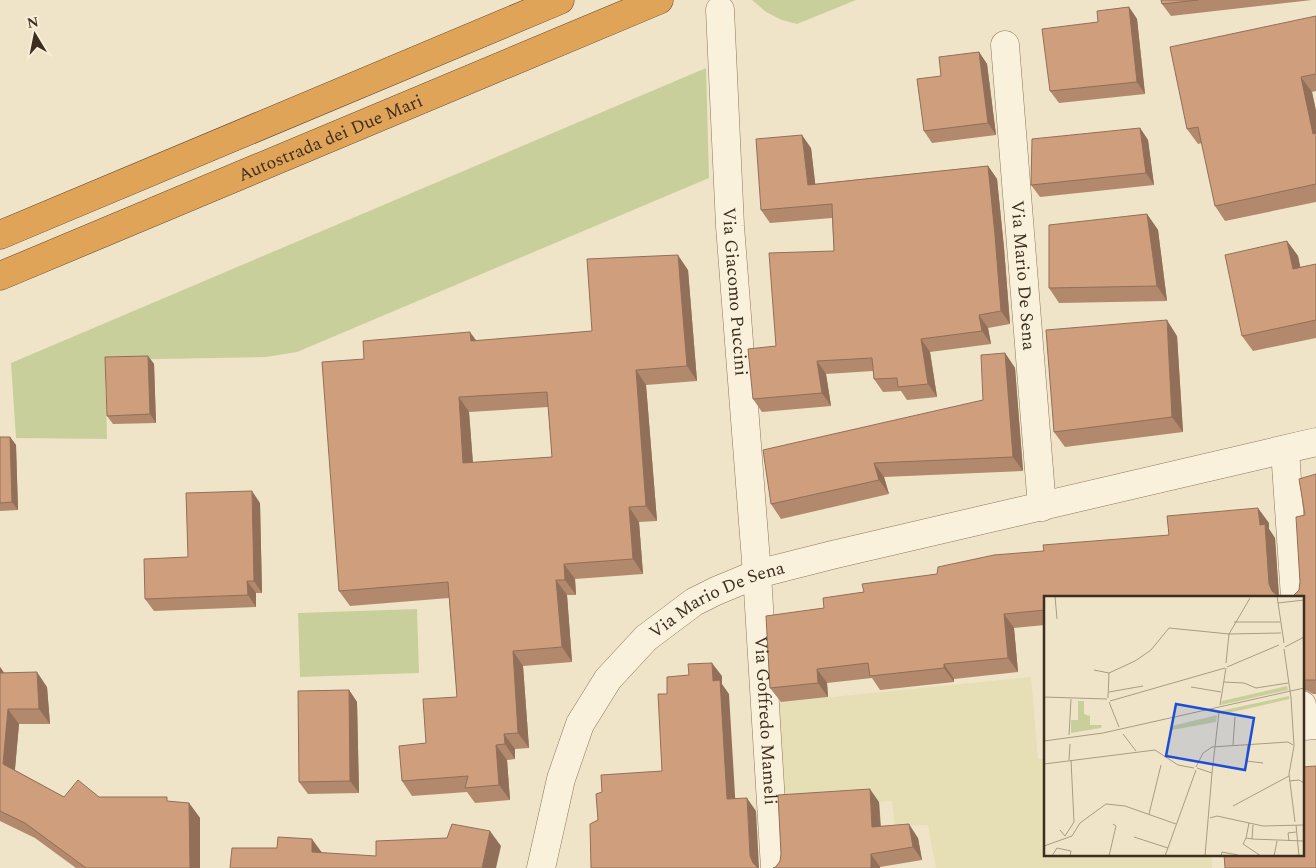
<svg xmlns="http://www.w3.org/2000/svg" width="1316" height="868" font-family="Spectral,serif">
<rect width="100%" height="100%" fill="#f0e4c8"/>
<polygon fill="#e6deb5" points="1031,677 1038,759 1045,759 1045,854 1212,854 1212,868 936,868 928,825 895,826 892,801 778,809 773,703"/>
<g fill="#c9cf9b">
<polygon points="752,0 856,0 797,24 782,20 766,12"/>
<polygon points="706,68 709,178 297,352 266,357 105,360 107,439 16,438 11,363"/>
<polygon points="417,609 419,673 300,677 298,613"/>
</g>
<g fill="none" stroke-linecap="round" stroke-linejoin="round">
<g stroke="#8d765c" stroke-width="29">
<g id="minor">
<path id="s1" d="M720 10 730 226 757 574 775 868"/>
<path id="s2" d="M1005 45 1042 507"/>
<polyline points="1285,450 1295,597"/>
<polyline points="1302,705 1304,726 1316,725"/>
<path id="s3" d="M541 868 561 779 580 724 608 679 646 638 694 602 716 591 757 574 832 555 1316 442"/>
</g>
</g>
<g stroke="#5b4430" stroke-width="29">
<g id="highway">
<polyline points="0,235 560,0"/>
<path id="s4" d="M0 276 659 0"/>
</g>
</g>
<use href="#minor" stroke="#faf1dc" stroke-width="28"/>
<use href="#highway" stroke="#e0a458" stroke-width="28"/>
</g>
<g fill="#b2896c" fill-rule="evenodd">
<polygon points="1161,0 1312,0 1171,16 1162,4"/>
<polygon points="1129,7 1137,19 1145,94 1059,103 1050,91 1098,22"/>
<polygon points="1316,16 1316,91 1312,92 1316,111 1316,202 1225,221 1215,206 1202,143 1198,144 1187,129"/>
<polygon points="979,52 987,64 996,135 932,143 924,131 941,76"/>
<polygon points="1140,128 1148,140 1154,185 1040,197 1031,185"/>
<polygon points="811,148 815,184 988,166 997,179 1004,248 1010,324 988,328 991,344 930,352 937,397 907,400 901,391 883,392 874,379 873,371 826,374 831,406 762,412 753,399 776,346 834,251 832,218 770,223 761,210"/>
<polygon points="1147,214 1158,230 1167,301 1059,303 1049,288"/>
<polygon points="1287,241 1298,256 1300,267 1316,264 1316,338 1253,351 1242,336"/>
<path d="M688 270 697 381 646 385 657 521 639 522 643 574 575 579 576 595H567L572 662 523 666 529 748 515 749V759L507 760 510 800 475 803 467 792 412 796 402 781 457 697 449 598 350 606 339 591 364 359 476 341 592 331ZM548 407 552 457 473 463 469 412Z"/>
<polygon points="1177,336 1183,432 1065,447 1054,432"/>
<polygon points="1005,353 1015,368 1023,471 884,477 889,494 781,519 771,504 983,400"/>
<polygon points="148,356 154,364 156,423 113,424 107,416"/>
<polygon points="0,437 10,437 16,445 18,510 0,511"/>
<polygon points="1316,474 1316,694 1313,694 1308,691 1302,690 1302,597 1293,596 1299,590 1300,582 1305,515"/>
<polygon points="260,503 262,593 256,593 256,607 154,611 145,599 188,557"/>
<polygon points="1269,523 1269,529 1275,538 1279,597 1045,597 1045,625 1014,628 1018,672 954,679 954,682 880,690 872,678 827,683 828,697 781,702 770,688 824,608 864,592 937,574 1044,551"/>
<polygon points="0,667 4,673 47,687 50,724 19,724 15,770 64,797 99,797 189,803 200,818 200,868 76,868 35,838 0,821"/>
<polygon points="349,690 357,702 359,793 308,794 299,782"/>
<polygon points="879,802 881,826 918,838 922,860 880,867 773,868"/>
</g>
<g fill="#916f58">
<polygon points="1129,7 1137,19 1145,94 1137,82"/>
<polygon points="979,52 987,64 996,135 988,123"/>
<polygon points="1301,77 1312,92 1316,111 1316,138 1313,134"/>
<polygon points="1140,128 1148,140 1154,185 1146,173"/>
<polygon points="802,135 811,148 817,198 808,185"/>
<polygon points="988,166 997,179 1004,248 1010,324 1001,311"/>
<polygon points="1147,214 1158,230 1167,301 1157,286"/>
<polygon points="1287,241 1298,256 1304,284 1293,269"/>
<polygon points="678,255 688,270 697,381 687,366"/>
<polygon points="979,315 988,328 991,344 982,331"/>
<polygon points="1167,320 1177,336 1183,432 1172,417"/>
<polygon points="470,332 481,347 471,341"/>
<polygon points="921,339 930,352 937,397 928,384"/>
<polygon points="1005,353 1015,368 1023,471 1013,457"/>
<polygon points="148,356 154,364 156,423 150,414"/>
<polygon points="817,361 826,374 831,406 822,393"/>
<polygon points="636,370 646,385 657,521 646,506"/>
<polygon points="459,397 469,412 474,478 463,463"/>
<polygon points="10,437 16,445 18,510 12,502"/>
<polygon points="874,463 884,477 889,494 879,480"/>
<polygon points="252,491 260,503 262,593 254,581"/>
<polygon points="629,507 639,522 643,574 633,559"/>
<polygon points="1258,508 1269,523 1269,529 1275,538 1279,597 1276,597 1272,591 1269,584 1260,525"/>
<polygon points="564,564 575,579 576,595 565,580"/>
<polygon points="556,580 567,595 572,662 562,647"/>
<polygon points="247,581 256,593 256,607 248,595"/>
<polygon points="1004,614 1014,628 1018,672 1008,658"/>
<polygon points="513,651 523,666 529,748 518,733"/>
<polygon points="712,663 722,676 722,684 729,694 736,812 727,799 713,681"/>
<polygon points="944,664 954,679 954,682 944,668"/>
<polygon points="0,667 5,674 0,682"/>
<polygon points="817,669 827,683 828,697 818,683"/>
<polygon points="37,672 47,687 50,724 39,709"/>
<polygon points="349,690 357,702 359,793 350,781"/>
<polygon points="8,709 19,724 14,779 3,764"/>
<polygon points="504,734 515,749 515,759 505,744"/>
<polygon points="496,745 507,760 510,800 499,785"/>
<polygon points="870,789 879,802 881,840 872,827"/>
<polygon points="747,798 756,811 759,868 756,868 753,863 750,856"/>
<polygon points="189,803 200,818 200,868 190,868"/>
<polygon points="909,824 918,838 922,860 913,847"/>
<polygon points="490,831 501,846 496,868 482,868"/>
<polygon points="312,839 323,854 312,852"/>
<polygon points="871,854 880,867 880,868 871,868"/>
</g>
<g fill="#cf9f7d" stroke="#916f58" fill-rule="evenodd">
<polygon points="1161,0 1198,0 1162,4"/>
<polygon points="1129,7 1137,82 1050,91 1042,29 1098,22 1097,11"/>
<polygon points="1316,16 1316,74 1301,77 1313,134 1316,133 1316,184 1215,206 1198,127 1187,129 1170,47"/>
<polygon points="979,52 988,123 924,131 917,79 941,76 939,57"/>
<polygon points="1140,128 1146,173 1031,185 1032,139"/>
<polygon points="802,135 808,185 988,166 995,235 1001,311 979,315 982,331 921,339 928,384 898,387 897,378 874,379 872,358 817,361 822,393 753,399 748,349 776,346 769,253 834,251 832,204 761,210 756,139"/>
<polygon points="1147,214 1157,286 1049,288 1049,225"/>
<polygon points="1287,241 1293,269 1316,264 1316,320 1242,336 1225,255"/>
<path d="M678 255 687 366 636 370 646 506 629 507 633 559 564 564 565 580H556L562 647 513 651 518 733 504 734 505 744 496 745 499 785 465 788 468 776 402 781 399 746 426 743 423 699 457 697 448 582 339 591 322 362 364 359 363 341 470 332 471 341 592 331 587 259ZM547 392 552 457 463 463 459 397Z"/>
<polygon points="1167,320 1172,417 1054,432 1046,330"/>
<polygon points="1005,353 1013,457 874,463 879,480 771,504 763,450 983,400 981,355"/>
<polygon points="148,356 150,414 107,416 105,357"/>
<polygon points="0,437 10,437 12,502 0,503"/>
<polygon points="1316,474 1316,680 1302,680 1302,597 1290,597 1293,596 1299,590 1300,582 1296,517 1305,515 1299,479"/>
<polygon points="252,491 254,581 247,581 248,595 145,599 144,559 188,557 186,493"/>
<polygon points="1258,508 1260,525 1265,524 1269,584 1272,591 1278,596 1280,597 1045,597 1045,610 1004,614 1008,658 944,664 944,668 870,676 868,663 817,669 818,683 770,688 766,616 824,608 823,598 864,592 862,584 937,574 938,567 994,555 1044,551 1043,545 1169,535 1167,516"/>
<polygon points="712,663 713,681 720,680 727,799 747,798 750,856 753,863 758,868 591,868 590,824 598,820 596,794 602,792 601,775 662,771 658,694 667,694 667,677 689,675 688,664"/>
<polygon points="37,672 39,709 8,709 3,764 64,797 78,780 99,797 167,797 167,801 189,803 190,868 86,868 25,823 0,811 0,673"/>
<polygon points="349,690 350,781 299,782 298,691"/>
<polygon points="1316,766 1316,868 1225,868 1224,854 1302,854 1302,767"/>
<polygon points="870,789 872,827 909,824 913,847 871,854 871,868 773,868 775,868 780,861 781,854 778,795"/>
<polygon points="452,824 490,831 482,868 230,868 232,848 277,848 278,837 312,839 312,852 376,856 376,841 447,838"/>
</g>
<g text-anchor="middle" stroke-width="5" stroke-linejoin="round" paint-order="stroke">
<g font-size="18" fill="#3d2e20" stroke="#f7eed8">
<text dy="6" stroke="none"><textPath href="#s4" startOffset="358">Autostrada dei Due Mari</textPath></text>
<text dy="6" stroke="none"><textPath href="#s2" startOffset="231">Via Mario De Sena</textPath></text>
<text dy="6" stroke="none"><textPath href="#s1" startOffset="282">Via Giacomo Puccini</textPath></text>
<text dy="6" stroke="none"><textPath href="#s3" startOffset="340">Via Mario De Sena</textPath></text>
<text dy="6" stroke="none"><textPath href="#s1" startOffset="712">Via Goffredo Mameli</textPath></text>
</g>
</g>
<g transform="translate(1044 596)">
<rect width="260" height="260" fill="#f0e4c8"/>
<path d="M243 90 244 94 177 109 178 105ZM245 100V103L211 111 179 118 176 115ZM34 105H40V118L46 120V129H58L57 132 27 137V124H34ZM173 119 172 126 128 134V130Z" fill="#c9cf9b"/>
<path fill="none" stroke="#a89b85" stroke-width="1" d="M11 0 13 23M233 0 240 47M234 7 260 4M190 26H236M241 51 260 41M240 53 247 102 250 150 245 178 251 226M182 67 185 38 206 2M183 71 235 49M50 74 65 77 91 65 107 54 125 32 185 38 237 37M180 86 200 87 212 92 244 87M147 91 177 96M65 96 99 90M0 101 63 103M64 102 65 77M66 105 181 72M65 106 75 131M176 109 182 72M79 138 92 155M25 139 27 103M0 145 59 137 260 92M204 148 202 165 219 167M189 149 191 121M25 164 26 148M0 168 111 154 134 169 150 172M152 171 159 157 168 151 244 146 249 149M153 172 168 177 161 260M168 177 175 116M245 185 255 184 260 187M189 210 245 180M105 218 117 169M166 222 173 220 219 230 260 229M205 227 202 242 208 243 209 229M252 229 255 260M16 234 21 240 30 226 27 164M90 241 124 252M202 242 199 248 217 260M208 243 260 245M245 245 244 237 252 236M0 250 28 240 36 227 62 208 81 210 132 228M8 260 13 252 27 255 26 260M65 260 72 230 69 228M121 260 152 174M177 260 178 256 194 259M230 260 233 245"/>
<path fill="#1d4ed8" fill-opacity="0.15" stroke="#1d4ed8" stroke-width="2.5" d="M132 108 210 122 201 174 122 160Z"/>
<rect width="260" height="260" fill="none" stroke="#3d2e20" stroke-width="2.5"/>
</g>
<g transform="translate(35 35) rotate(350)" stroke="#f7eed8" stroke-width="4" paint-order="stroke">
<path d="M0-4L9 19L0 12L-9 19Z" fill="#3d2e20"/>
<text y="-8" font-size="14" font-weight="bold" text-anchor="middle" fill="#3d2e20">N</text>
</g>
</svg>
